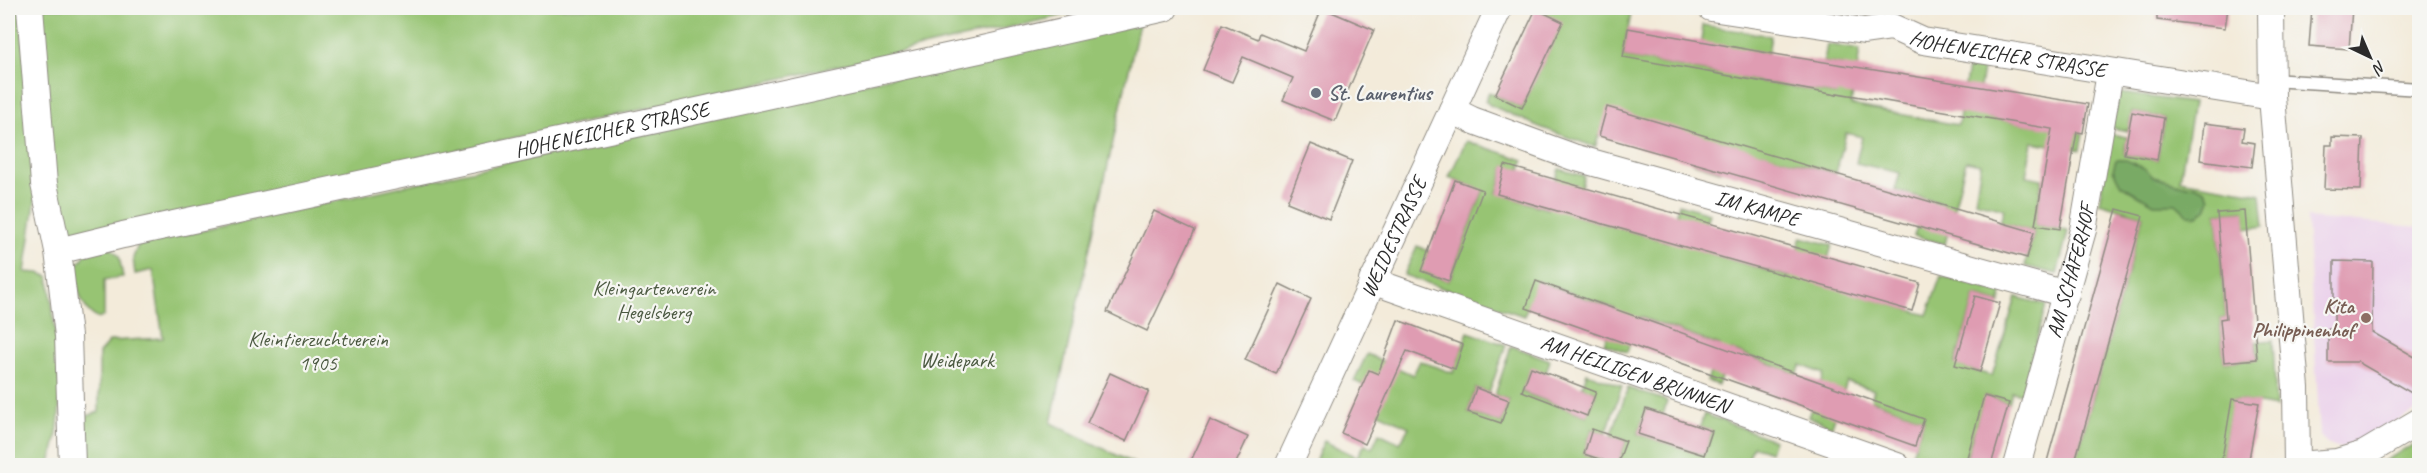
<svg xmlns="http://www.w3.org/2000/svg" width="2427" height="473" font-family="Caveat,sans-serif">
<rect width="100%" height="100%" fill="#f6f6f2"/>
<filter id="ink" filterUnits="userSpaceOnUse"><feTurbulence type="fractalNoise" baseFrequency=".0167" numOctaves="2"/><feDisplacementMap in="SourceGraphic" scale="12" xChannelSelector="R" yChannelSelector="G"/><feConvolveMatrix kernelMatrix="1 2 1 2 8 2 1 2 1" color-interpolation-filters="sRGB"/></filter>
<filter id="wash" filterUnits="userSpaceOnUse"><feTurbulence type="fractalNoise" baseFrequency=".008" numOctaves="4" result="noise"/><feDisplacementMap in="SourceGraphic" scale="24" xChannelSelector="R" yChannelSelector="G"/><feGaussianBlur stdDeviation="1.35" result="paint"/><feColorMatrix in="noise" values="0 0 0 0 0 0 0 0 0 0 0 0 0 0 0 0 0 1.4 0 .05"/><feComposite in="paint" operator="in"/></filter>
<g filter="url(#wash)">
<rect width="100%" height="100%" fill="#f3ebda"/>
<polygon fill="#ebd1eb" points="2307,218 2419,227 2419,409 2357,444 2340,448 2327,443 2320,436"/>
<g fill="#97c473" stroke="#61784f" stroke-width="1.5">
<path d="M8 8H20L37 188 25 272 39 273 49 277C55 338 70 407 49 465H8Z"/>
<polygon points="37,8 1097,8 69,237 64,234 53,182"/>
<polygon points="1533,8 1599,8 1631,13 1623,57 1717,74 1701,41 1703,25 1771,36 1768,53 1746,50 1741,78 1836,95 1842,65 1824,62 1827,44 1860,50 1851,105 1958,125 1968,68 1983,69 1980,87 1989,118 2083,133 2080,150 2032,142 2026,176 2042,179 2035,225 2068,231 2057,274 2025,266 2034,232 2000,222 2004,209 1975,201 1981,164 1966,161 1945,244 1914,236 1917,226 1936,231 1944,204 1895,190 1900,173 1856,163 1862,137 1846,133 1836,173 1728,144 1720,171 1691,162 1699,135 1599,136 1595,147 1540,127 1490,105 1485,101 1489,92 1522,108 1562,22"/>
<polygon points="1139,24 1051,423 1137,465 81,466 78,419 99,412 99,353 110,341 163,338 153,270 135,274 133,258 138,245 963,61 963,67 986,62 992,55"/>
<polygon points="2120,93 2193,103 2180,180 2261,194 2264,226 2246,229 2244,211 2217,213 2226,318 2220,319 2224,362 2258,359 2256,342 2273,340 2276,407 2233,399 2221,465 2074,466 2143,216 2099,203 2111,134 2127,137 2124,154 2157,160 2164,118 2132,112 2128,131 2111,128"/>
<polygon points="1466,141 1524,160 1520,170 1505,166 1497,193 1547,209 1559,169 1584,176 1573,215 1668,242 1679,204 1709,213 1698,250 1789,277 1801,237 1832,245 1821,284 1927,315 1941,276 2002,293 2000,303 1975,296 1955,364 1992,376 2016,297 2046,305 2022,394 2012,392 2009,403 1985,396 1965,463 1974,465 1945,465 1912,454 1924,419 1871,400 1874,390 1847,382 1832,426 1808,417 1824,374 1801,365 1797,374 1732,350 1718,385 1707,381 1720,346 1640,317 1627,352 1604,344 1616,309 1537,281 1524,316 1404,275 1417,246 1429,251 1422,271 1449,281 1483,191 1449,177"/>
<path d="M110 247 119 256 123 277 104 280V316L97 318C80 309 77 286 74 269L87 253Z"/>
<polygon points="1468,332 1506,345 1489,393 1476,388 1468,412 1501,423 1509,400 1495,395 1511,346 1550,360 1546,373 1531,368 1522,392 1587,416 1596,392 1582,387 1587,373 1622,386 1606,434 1592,429 1584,454 1617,465 1626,441 1611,436 1628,388 1667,401 1663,415 1646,409 1638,434 1704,455 1712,431 1700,427 1704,414 1774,440 1770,452 1753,446 1746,465 1313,466 1324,441 1357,457 1365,444 1372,448 1379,433 1400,443 1409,427 1379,413 1363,385 1354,381 1367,354 1413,375 1420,361 1453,373"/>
<polygon points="2419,442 2419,465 2377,465"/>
</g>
<polygon fill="#79aa65" stroke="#526a48" stroke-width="1.5" points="2116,160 2126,160 2146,169 2153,177 2188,186 2195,185 2205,190 2210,199 2206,209 2198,216 2188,215 2176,204 2154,204 2121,185 2113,170"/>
<g id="blocks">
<g fill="#df9cb2">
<polygon points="1322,8 1374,30 1335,121 1283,100 1293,78 1243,57 1232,82 1203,70 1222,24 1258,39 1260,33 1304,51"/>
<polygon points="2157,8 2228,8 2225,28 2157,20"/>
<polygon points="2312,8 2352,8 2349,49 2309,46"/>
<polygon points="1536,9 1563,22 1522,108 1495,95"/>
<polygon points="1628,28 1768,53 2088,104 2083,133 2077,132 2060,229 2035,225 2052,129 1837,93 1837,95 1623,57"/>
<polygon points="1607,107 2034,232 2027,258 1599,136"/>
<polygon points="2132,112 2164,118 2157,160 2124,154"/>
<polygon points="2204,123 2244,128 2242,141 2255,143 2252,167 2200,160"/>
<polygon points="2332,137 2363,138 2361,190 2324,189 2326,145 2332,145"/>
<polygon points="1311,144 1352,161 1329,219 1287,202"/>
<polygon points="1505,165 1920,283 1912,311 1497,194"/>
<polygon points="1455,180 1483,190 1449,281 1421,271"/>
<polygon points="2117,209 2143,216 2101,368 2074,465 2046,465"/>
<polygon points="1154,211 1195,230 1147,331 1107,312"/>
<polygon points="2245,211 2257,359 2224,362 2220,319 2226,318 2217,213"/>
<polygon points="2334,261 2373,262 2372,332 2420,360 2420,398 2358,362 2328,362 2328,329 2334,329"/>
<polygon points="1536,281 1924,419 1915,446 1526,308"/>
<polygon points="1280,284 1311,299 1276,374 1245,360"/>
<polygon points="1975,296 2000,303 1980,372 1955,365"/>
<polygon points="1398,320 1463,345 1455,369 1407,351 1365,444 1341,433 1369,370 1378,374"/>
<polygon points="1531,367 1596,392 1587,416 1522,391"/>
<polygon points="1110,373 1149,391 1126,441 1087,423"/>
<polygon points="1476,388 1509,400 1501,423 1468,412"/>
<polygon points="1984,396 2009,403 1994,455 1991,465 1965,465"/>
<polygon points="2232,399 2259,403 2248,465 2221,465"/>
<polygon points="1646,409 1712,431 1704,455 1638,434"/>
<polygon points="1210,420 1248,437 1235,465 1189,465"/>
<polygon points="1592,429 1626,441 1617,465 1584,454"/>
</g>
</g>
</g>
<g filter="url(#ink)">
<use href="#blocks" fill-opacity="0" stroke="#8f8b82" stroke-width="1.5"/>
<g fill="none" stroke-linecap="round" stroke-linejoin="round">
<g stroke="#8f8b82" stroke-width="15">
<polyline id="service" points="2271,80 2420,89"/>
</g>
<g stroke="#8f8b82" stroke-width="28">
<g id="minor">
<polyline points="30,8 44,184 58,251 68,336 72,466"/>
<path id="s1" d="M1711 8 1864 31 1892 27 1923 41 2272 97"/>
<polyline points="2271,8 2272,97 2296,388 2297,466"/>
<path id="s2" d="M1452 110 1472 120 1573 157 2066 294"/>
<path id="s3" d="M58 251 123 235 979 50 1165 8"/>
<path id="s4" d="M1372 281 1897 466"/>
<polyline points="2297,465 2337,462 2364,454 2420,421"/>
<path id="s5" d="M1288 466 1499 8"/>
<path id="s6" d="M2017 466 2083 230 2110 73"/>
</g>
</g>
<use href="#service" stroke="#fff" stroke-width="12"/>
<use href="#minor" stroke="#fff" stroke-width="26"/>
</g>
</g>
<circle fill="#6b7280" stroke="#f6f6f2" stroke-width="2" cx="1316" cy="93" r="6"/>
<circle fill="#8d6e63" stroke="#f6f6f2" stroke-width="2" cx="2366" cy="318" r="6"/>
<g text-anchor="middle" stroke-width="4.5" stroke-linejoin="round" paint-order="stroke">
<g font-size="21" fill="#2b2b2b" stroke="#f6f6f2">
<text dy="7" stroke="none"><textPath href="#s1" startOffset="303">HOHENEICHER STRASSE</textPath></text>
<text dy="7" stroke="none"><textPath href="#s3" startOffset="567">HOHENEICHER STRASSE</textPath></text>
<text dy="7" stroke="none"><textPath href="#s2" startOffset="321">IM KAMPE</textPath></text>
<text dy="7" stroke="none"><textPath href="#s5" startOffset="252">WEIDESTRASSE</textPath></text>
<text dy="7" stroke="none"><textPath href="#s6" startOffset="202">AM SCHÄFERHOF</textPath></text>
<text dy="7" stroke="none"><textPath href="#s4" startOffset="279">AM HEILIGEN BRUNNEN</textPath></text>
</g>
<g font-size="21" font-weight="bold" fill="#5b616d" stroke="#f6f6f2" text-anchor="start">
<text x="1328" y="100">St. Laurentius</text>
</g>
<g font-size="21" fill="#4b5941" stroke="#f6f6f2">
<text x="654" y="295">Kleingartenverein<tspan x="654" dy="24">Hegelsberg</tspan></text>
<text x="318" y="346">Kleintierzuchtverein<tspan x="318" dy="24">1905</tspan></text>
<text x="957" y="367">Weidepark</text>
</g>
<g font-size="21" font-weight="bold" fill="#785e54" stroke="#f6f6f2" text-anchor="end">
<text x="2354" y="313">Kita<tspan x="2354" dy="24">Philippinenhof</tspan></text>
</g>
</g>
<rect width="2427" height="473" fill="none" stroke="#f6f6f2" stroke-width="30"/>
<g transform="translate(2370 57) rotate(136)" stroke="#f6f6f2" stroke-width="4.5" paint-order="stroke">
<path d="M0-4.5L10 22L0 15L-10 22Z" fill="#2b2b2b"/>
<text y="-9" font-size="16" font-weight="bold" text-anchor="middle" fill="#2b2b2b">N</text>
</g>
</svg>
